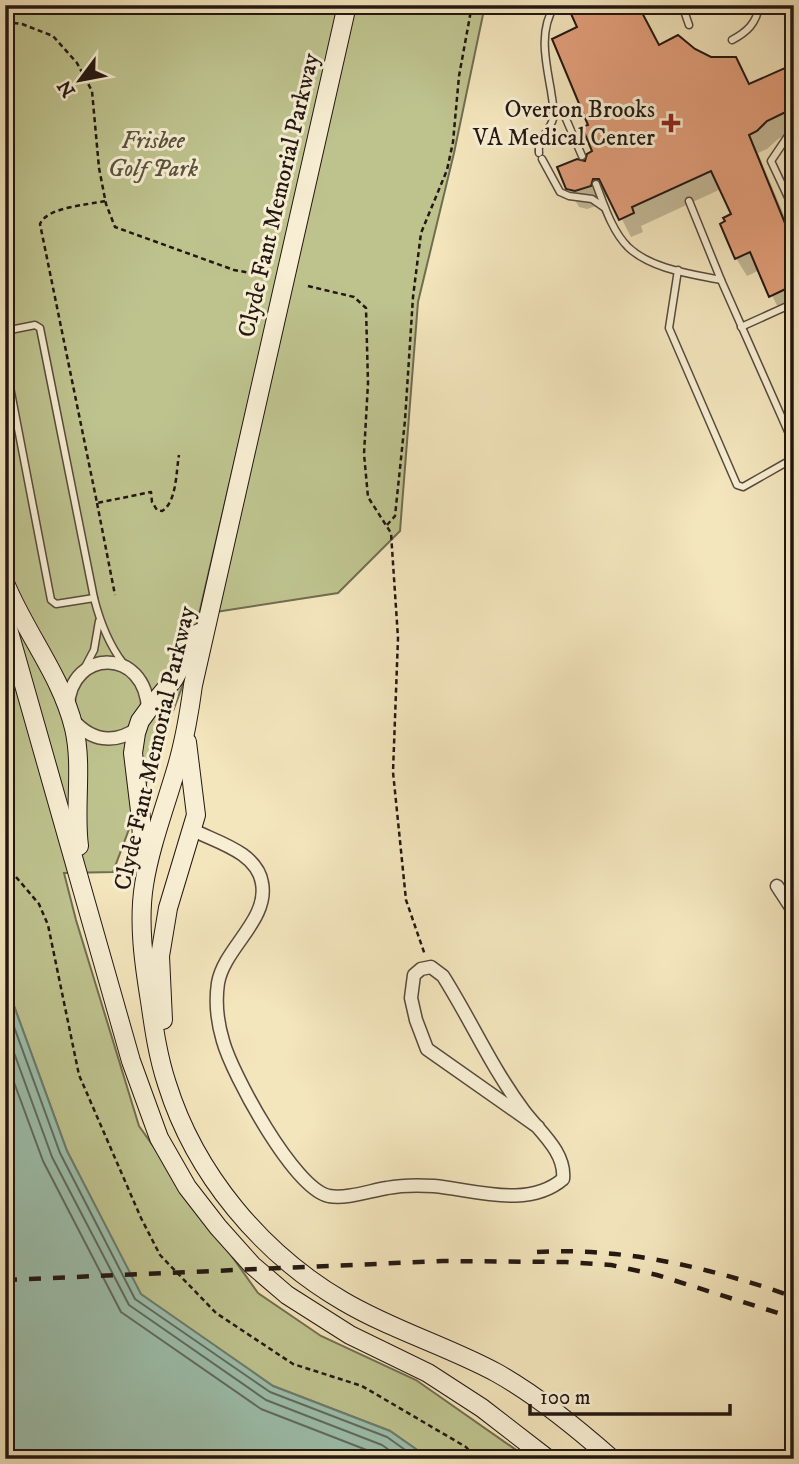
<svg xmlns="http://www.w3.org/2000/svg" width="799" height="1464" font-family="'IM FELL DW Pica',serif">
<rect width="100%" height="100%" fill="#f3e5bc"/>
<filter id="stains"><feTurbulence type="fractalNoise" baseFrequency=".00286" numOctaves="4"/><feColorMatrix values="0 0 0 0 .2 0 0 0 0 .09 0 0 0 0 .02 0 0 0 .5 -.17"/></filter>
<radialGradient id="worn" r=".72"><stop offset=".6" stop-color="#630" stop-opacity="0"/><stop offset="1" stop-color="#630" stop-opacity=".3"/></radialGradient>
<g fill="#bec38e" stroke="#706d50" stroke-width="2">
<polygon points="5,5 341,5 182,687 113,872 64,873 76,920 139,1126 258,1293 321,1336 416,1380 529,1459 430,1459 390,1431 273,1386 140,1294 67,1151 10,995 5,990"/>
<polygon points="355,5 485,5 454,153 418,302 400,531 338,593 209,613"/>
</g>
<polygon fill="#9cbfac" stroke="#6c7c6f" stroke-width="2" points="5,990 10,995 67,1151 141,1294 273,1386 390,1431 430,1459 5,1459"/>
<polygon fill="#0003" points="659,47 694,50 711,59 735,59 750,86 794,66 794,131 778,139 767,149 758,153 794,239 794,308 781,314 760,270 747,276 736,258 733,215 721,189 641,226 643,232 631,237 611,198 604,197 599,205 587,209 579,207 568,188 595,152 590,126"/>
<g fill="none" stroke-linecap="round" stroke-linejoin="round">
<g stroke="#606b60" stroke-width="2">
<polyline points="5,1002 60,1153 135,1299 270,1392 387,1437 418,1459"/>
<polyline points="5,1028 52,1157 129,1305 266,1400 382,1445 402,1459"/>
<polyline points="5,1058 43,1161 121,1312 261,1409 377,1454 384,1459"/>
</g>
</g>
<polygon fill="#e19e7a" stroke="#231713" stroke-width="2" points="567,5 638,5 659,45 678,35 695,49 711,57 736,57 749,84 794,64 794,108 767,121 757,131 749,135 794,245 794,285 769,297 750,252 735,259 720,224 725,221 723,218 731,214 711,171 632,207 634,213 619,220 599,179 593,179 591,186 575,191 566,189 557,167 577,159 585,161 587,154 592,151 582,127 588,125 552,39 577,27"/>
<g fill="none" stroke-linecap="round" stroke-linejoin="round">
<g stroke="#574a3d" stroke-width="9">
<g id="lane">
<polyline points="682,5 689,25"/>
<path d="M732 40C747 32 757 23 759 5"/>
<polyline points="553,112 563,112 582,156"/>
<polyline points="794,127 771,161 794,210"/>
<path d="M539 153C537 138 549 133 553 119 555 110 552 100 551 91 546 62 538 31 555 5"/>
<polyline points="542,159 560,192 569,196 592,199 605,208"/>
<path d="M596 184C604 205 612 231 628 247 651 269 691 274 721 280"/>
<polyline points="689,201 721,280 794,445"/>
<polyline points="678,270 669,328 737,485 743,487 794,458"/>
<polyline points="741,327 794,303"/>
<path d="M5 331 35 325 40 328 94 598C100 622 108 643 123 663"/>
<polyline points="5,361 51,600 56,604 94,598"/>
<polyline points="85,667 94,650 99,621"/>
</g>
</g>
<g stroke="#574a3d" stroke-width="15">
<g id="street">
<path d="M68 706C71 648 146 647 148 710"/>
<path d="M72 719C91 741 114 745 138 728"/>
<path d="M193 830C216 842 257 852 262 883 269 920 224 948 218 983 215 1003 217 1021 223 1041 232 1074 294 1189 329 1196 347 1199 369 1191 387 1188 402 1185 419 1185 434 1186 475 1190 528 1209 563 1179 566 1152 539 1131 524 1111 491 1067 472 1022 443 976L431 967 421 969 414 975 411 998 416 1020 427 1049 538 1127"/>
<polyline points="777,886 794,912"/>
</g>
</g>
<g stroke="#231713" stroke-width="20">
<g id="secondary">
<path d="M347 5 193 685C189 715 184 744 175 773 164 810 150 847 144 885 138 923 144 964 150 1001 154 1029 158 1057 167 1084 195 1174 262 1254 343 1301 392 1330 447 1346 497 1373 538 1396 577 1428 612 1459"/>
<path d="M5 583C26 634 61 675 74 728 83 766 74 808 79 846"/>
<polyline points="5,618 131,1061 159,1138 187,1187 218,1227 252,1265 287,1295 350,1335 428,1373 482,1408 548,1459"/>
<polyline points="143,862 141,819 133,753 136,733 140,721 148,710 174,679 199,633"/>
<polyline points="163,1020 160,956 168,908 196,815 187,742"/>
</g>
</g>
<g stroke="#231713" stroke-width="2.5" stroke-dasharray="5 3.5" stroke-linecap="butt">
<polyline points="5,22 22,24 53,36 77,63 92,91 99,168 106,204 115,227 234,270 257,274"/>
<path d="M105 201C87 205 47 207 40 224L97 503 151 492 152 502 157 510 162 511C177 502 176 471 179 455"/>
<polyline points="308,286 354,297 366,308 368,383 364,454 368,497 391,533 398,638 393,772 406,900 425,955"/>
<polyline points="97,503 115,595"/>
<polyline points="387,525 395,516 405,420 413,297 421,233 447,170 453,142 459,76 472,5"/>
<polyline points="5,864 39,904 48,925 79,1075 141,1218 160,1255 216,1313 293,1364 362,1386 466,1447 476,1459"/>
</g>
<use href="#lane" stroke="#f7eed3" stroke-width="6"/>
<use href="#street" stroke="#f7eed3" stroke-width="12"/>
<use href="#secondary" stroke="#f7eed3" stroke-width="18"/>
<g stroke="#231713" stroke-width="4.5" stroke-dasharray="12 12" stroke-linecap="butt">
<path d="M537 1252C624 1247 712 1268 794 1297"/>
<polyline points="5,1280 443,1261 566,1262 611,1265 657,1275 794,1318"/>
</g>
</g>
<path fill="#8f2418" stroke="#f7eed3" stroke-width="2.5" d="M667.5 112.5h7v7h7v7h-7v7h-7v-7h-7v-7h7z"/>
<g text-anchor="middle" stroke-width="6" stroke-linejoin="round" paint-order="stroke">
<g font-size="24" fill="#231713" stroke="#f7eed3" text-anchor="end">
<text x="655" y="117">Overton Brooks<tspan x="655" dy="28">VA Medical Center</tspan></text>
</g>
<g font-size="24" font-style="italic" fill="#59533e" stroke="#f7eed3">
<text x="153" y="148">Frisbee<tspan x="153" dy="28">Golf Park</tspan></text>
</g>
<g font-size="24" fill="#231713" stroke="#f7eed3">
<text transform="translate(278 195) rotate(-77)" y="8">Clyde Fant Memorial Parkway</text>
<text transform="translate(154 748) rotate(-77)" y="8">Clyde Fant Memorial Parkway</text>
</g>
</g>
<rect width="799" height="1464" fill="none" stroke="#f3e5bc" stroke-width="28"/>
<rect x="7" y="7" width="785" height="1450" fill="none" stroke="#231713" stroke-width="3.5"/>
<rect x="14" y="14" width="771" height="1436" fill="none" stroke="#231713" stroke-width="2"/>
<g transform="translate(80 80) rotate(238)" stroke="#f7eed3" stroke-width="5" paint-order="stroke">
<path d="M0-5L12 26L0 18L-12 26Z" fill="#231713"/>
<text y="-10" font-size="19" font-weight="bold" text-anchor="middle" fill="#231713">N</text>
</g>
<path d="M530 1404v10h200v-10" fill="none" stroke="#231713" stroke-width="3.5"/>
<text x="540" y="1404" font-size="21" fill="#231713" stroke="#f7eed3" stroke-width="5" paint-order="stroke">100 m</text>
<rect width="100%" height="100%" filter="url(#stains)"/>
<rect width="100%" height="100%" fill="url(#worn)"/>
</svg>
